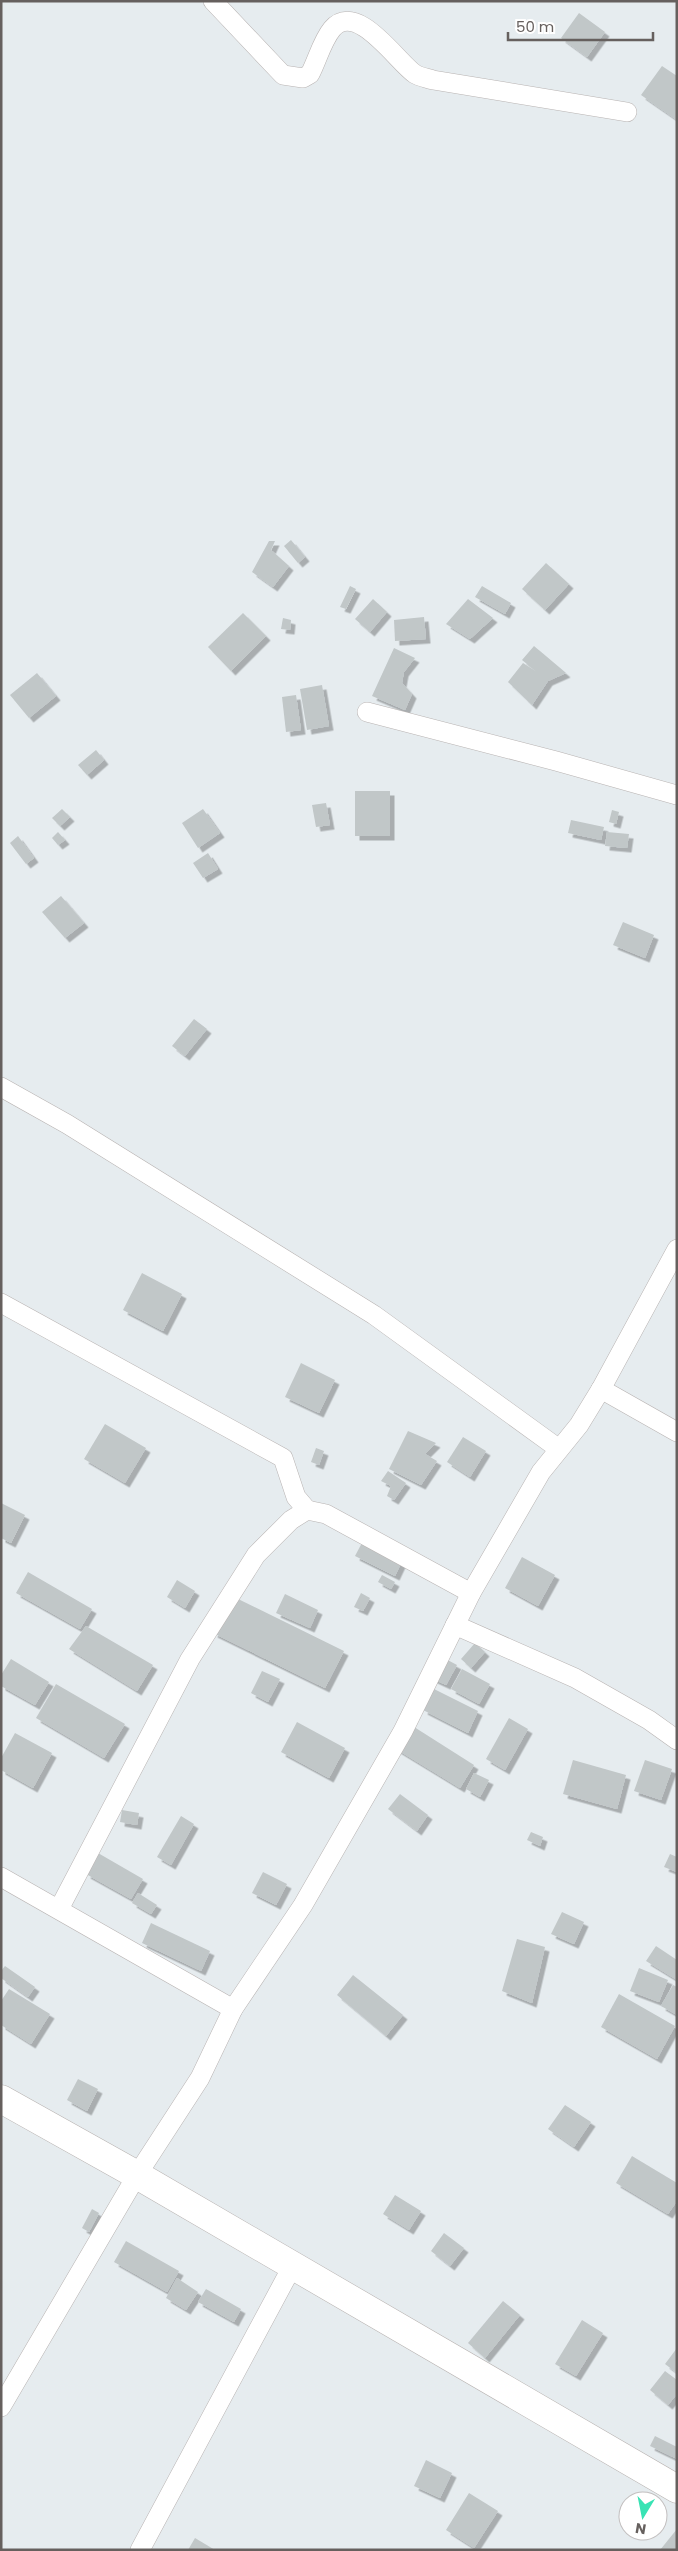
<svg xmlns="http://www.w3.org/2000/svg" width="678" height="2551" font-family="Poppins,sans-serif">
<defs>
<filter id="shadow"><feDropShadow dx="4.5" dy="4.5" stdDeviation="0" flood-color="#0004"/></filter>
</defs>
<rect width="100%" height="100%" fill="#e6ecef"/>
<g fill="#c1c7c8" filter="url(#shadow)">
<polygon points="579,13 605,32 587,57 561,38"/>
<polygon points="662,66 677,76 677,120 641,95"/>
<polygon points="291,540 305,557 298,563 284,546"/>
<polygon points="269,541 275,541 271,550 289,566 273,587 252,572"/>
<polygon points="546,563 569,584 545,610 522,589"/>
<polygon points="350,586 356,589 346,609 340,607"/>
<polygon points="482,586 511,603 505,614 475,597"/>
<polygon points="373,599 387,612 370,632 355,619"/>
<polygon points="468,599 493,618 470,639 446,624"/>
<polygon points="243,613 266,636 231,671 208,647"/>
<polygon points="424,617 426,639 395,641 394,620"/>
<polygon points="283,618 291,620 290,630 281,629"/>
<polygon points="534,646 566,673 548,681 532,705 508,682 523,663 537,672 522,660"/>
<polygon points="394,648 415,658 404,672 402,683 412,694 405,710 372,696"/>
<polygon points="37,673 56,696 29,718 10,695"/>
<polygon points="322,685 329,726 307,730 300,689"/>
<polygon points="296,695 301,730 286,732 282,697"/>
<polygon points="96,750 104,760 87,775 78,765"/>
<rect x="355" y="791" width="35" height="45"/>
<polygon points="326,803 330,825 316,827 312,805"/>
<polygon points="62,809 70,817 60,826 52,818"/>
<polygon points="203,809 220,833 198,848 182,823"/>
<polygon points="612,810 619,812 616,824 609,822"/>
<polygon points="571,820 604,827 601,840 568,833"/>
<polygon points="58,832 65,840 58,845 52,838"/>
<polygon points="607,832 629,834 627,848 605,846"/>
<polygon points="18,836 34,858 26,864 10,843"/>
<polygon points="208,853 218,869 203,878 193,863"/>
<polygon points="61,896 84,923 65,938 42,912"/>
<polygon points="623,922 654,935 645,958 613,945"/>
<polygon points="194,1019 207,1029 185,1056 172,1046"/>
<polygon points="142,1273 182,1294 163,1331 123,1310"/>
<polygon points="301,1363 335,1380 319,1413 285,1397"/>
<polygon points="105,1424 146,1448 125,1483 84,1459"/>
<polygon points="408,1431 436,1443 425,1454 437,1461 421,1485 389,1469"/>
<polygon points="463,1437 486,1451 470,1477 447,1462"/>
<polygon points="316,1448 324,1451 319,1465 311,1462"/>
<polygon points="388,1471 406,1483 394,1500 387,1496 391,1486 381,1481"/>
<polygon points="1,1503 25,1515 11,1543 1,1538"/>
<polygon points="364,1539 403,1559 395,1576 355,1556"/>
<polygon points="522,1557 555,1575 538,1606 505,1588"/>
<polygon points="28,1572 92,1609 80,1629 16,1593"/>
<polygon points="382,1575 395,1582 391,1589 378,1582"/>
<polygon points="177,1580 195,1591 185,1608 167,1597"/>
<polygon points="361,1593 370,1598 363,1611 354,1607"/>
<polygon points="285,1594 318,1610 310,1628 276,1613"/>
<polygon points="232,1596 344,1651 325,1688 213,1633"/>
<polygon points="86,1626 153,1665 137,1691 69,1649"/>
<polygon points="475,1643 485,1652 471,1668 461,1659"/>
<polygon points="442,1657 457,1665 446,1685 431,1678"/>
<polygon points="11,1659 49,1682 35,1705 1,1686 1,1675"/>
<polygon points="462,1669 490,1684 479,1704 451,1689"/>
<polygon points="262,1671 280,1679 268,1702 251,1693"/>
<polygon points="56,1684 125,1724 104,1758 36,1718"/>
<polygon points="434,1689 478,1711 468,1733 423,1710"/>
<polygon points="509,1718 528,1729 505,1770 486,1759"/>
<polygon points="297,1722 345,1748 329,1778 281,1752"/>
<polygon points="411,1725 474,1765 460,1788 396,1749"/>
<polygon points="15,1733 52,1753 33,1788 1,1770 1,1758"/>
<polygon points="573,1760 626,1775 617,1809 563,1794"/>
<polygon points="645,1760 672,1769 661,1800 634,1791"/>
<polygon points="474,1773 489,1780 480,1797 466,1789"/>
<polygon points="400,1794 428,1815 417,1831 388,1809"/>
<polygon points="122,1810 139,1813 137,1825 120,1822"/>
<polygon points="181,1816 194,1824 171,1865 157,1857"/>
<polygon points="531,1832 543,1837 540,1846 527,1840"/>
<polygon points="98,1853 143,1879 131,1899 86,1874"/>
<polygon points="670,1854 677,1857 677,1872 664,1867"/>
<polygon points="263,1872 287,1884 276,1905 252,1893"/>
<polygon points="138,1893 157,1905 151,1914 132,1903"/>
<polygon points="562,1912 584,1922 574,1944 551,1934"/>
<polygon points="151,1923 210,1951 201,1971 142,1943"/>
<polygon points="517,1939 545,1947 532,2003 502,1991"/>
<polygon points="656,1946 677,1960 677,1980 646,1961"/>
<polygon points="5,1966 35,1987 28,1997 1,1978 1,1971"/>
<polygon points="639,1968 668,1980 659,2002 630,1991"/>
<polygon points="353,1975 403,2015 386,2036 337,1995"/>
<polygon points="673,1985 677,1987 677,2015 661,2006"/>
<polygon points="9,1989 50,2014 31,2044 1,2025 1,2001"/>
<polygon points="619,1994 675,2026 657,2059 601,2027"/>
<polygon points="78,2079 98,2089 87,2111 67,2100"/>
<polygon points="565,2105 591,2122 574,2147 548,2129"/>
<polygon points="632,2156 677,2183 677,2201 668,2214 616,2183"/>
<polygon points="395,2195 421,2211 409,2230 383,2214"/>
<polygon points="92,2209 99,2213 89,2232 82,2228"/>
<polygon points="444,2233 464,2248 450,2266 431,2251"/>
<polygon points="126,2241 179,2271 167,2292 114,2262"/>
<polygon points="177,2278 198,2292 186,2310 166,2298"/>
<polygon points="206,2289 241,2309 234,2322 198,2302"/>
<polygon points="503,2301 520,2315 485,2358 468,2343"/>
<polygon points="582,2320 603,2333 576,2376 555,2364"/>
<polygon points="677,2348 677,2373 665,2364"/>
<polygon points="665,2371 677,2380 677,2394 668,2405 650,2390"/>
<polygon points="655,2436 677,2447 677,2459 650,2446"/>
<polygon points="426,2460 452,2473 440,2498 414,2486"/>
<polygon points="469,2493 498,2511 474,2548 446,2530"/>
<polygon points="677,2529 677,2550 660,2550"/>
<polygon points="195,2538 215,2550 188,2550"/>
</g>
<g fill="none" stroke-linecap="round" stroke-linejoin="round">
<g stroke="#b8b3b2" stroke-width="20">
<g id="street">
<path d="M213 1 283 75 303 78 310 74C317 61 322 41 332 29 357 0 397 62 415 74 420 77 427 78 433 80L627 112"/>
<polyline points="367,712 556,761 677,795"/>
<polyline points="1,1087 67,1124 374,1315 559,1449"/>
<polyline points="1,1303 283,1458 296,1497 307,1510"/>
<polyline points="601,1389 677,1432"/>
<polyline points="455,1625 575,1678 649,1720 677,1740"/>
<polyline points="1,1877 233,2009"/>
<polyline points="59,1909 190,1659 256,1555 291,1520 307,1510 326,1514 471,1593"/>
<polyline points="1,2407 137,2175 200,2078 233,2009 303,1905 403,1731 471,1593 541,1472 579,1425 601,1389 677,1249"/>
<polyline points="140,2550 293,2265"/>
</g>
</g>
<g stroke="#b8b3b1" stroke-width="29">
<polyline id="secondary" points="1,2099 137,2175 677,2489"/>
</g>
<use href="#street" stroke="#fff" stroke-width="19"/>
<use href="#secondary" stroke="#fff" stroke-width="28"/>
</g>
<rect width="678" height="2551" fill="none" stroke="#66605e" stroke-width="5"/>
<g transform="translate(643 2516) rotate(190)"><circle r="24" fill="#ffffff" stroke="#c2bfbf"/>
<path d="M0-4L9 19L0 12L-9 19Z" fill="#39e3b4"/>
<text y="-8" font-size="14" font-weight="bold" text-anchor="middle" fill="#66605e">N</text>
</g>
<path d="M508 32v8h145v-8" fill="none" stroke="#66605e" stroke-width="2.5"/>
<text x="516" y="32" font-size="15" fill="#66605e" stroke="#ffffff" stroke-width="4" paint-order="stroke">50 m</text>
</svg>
